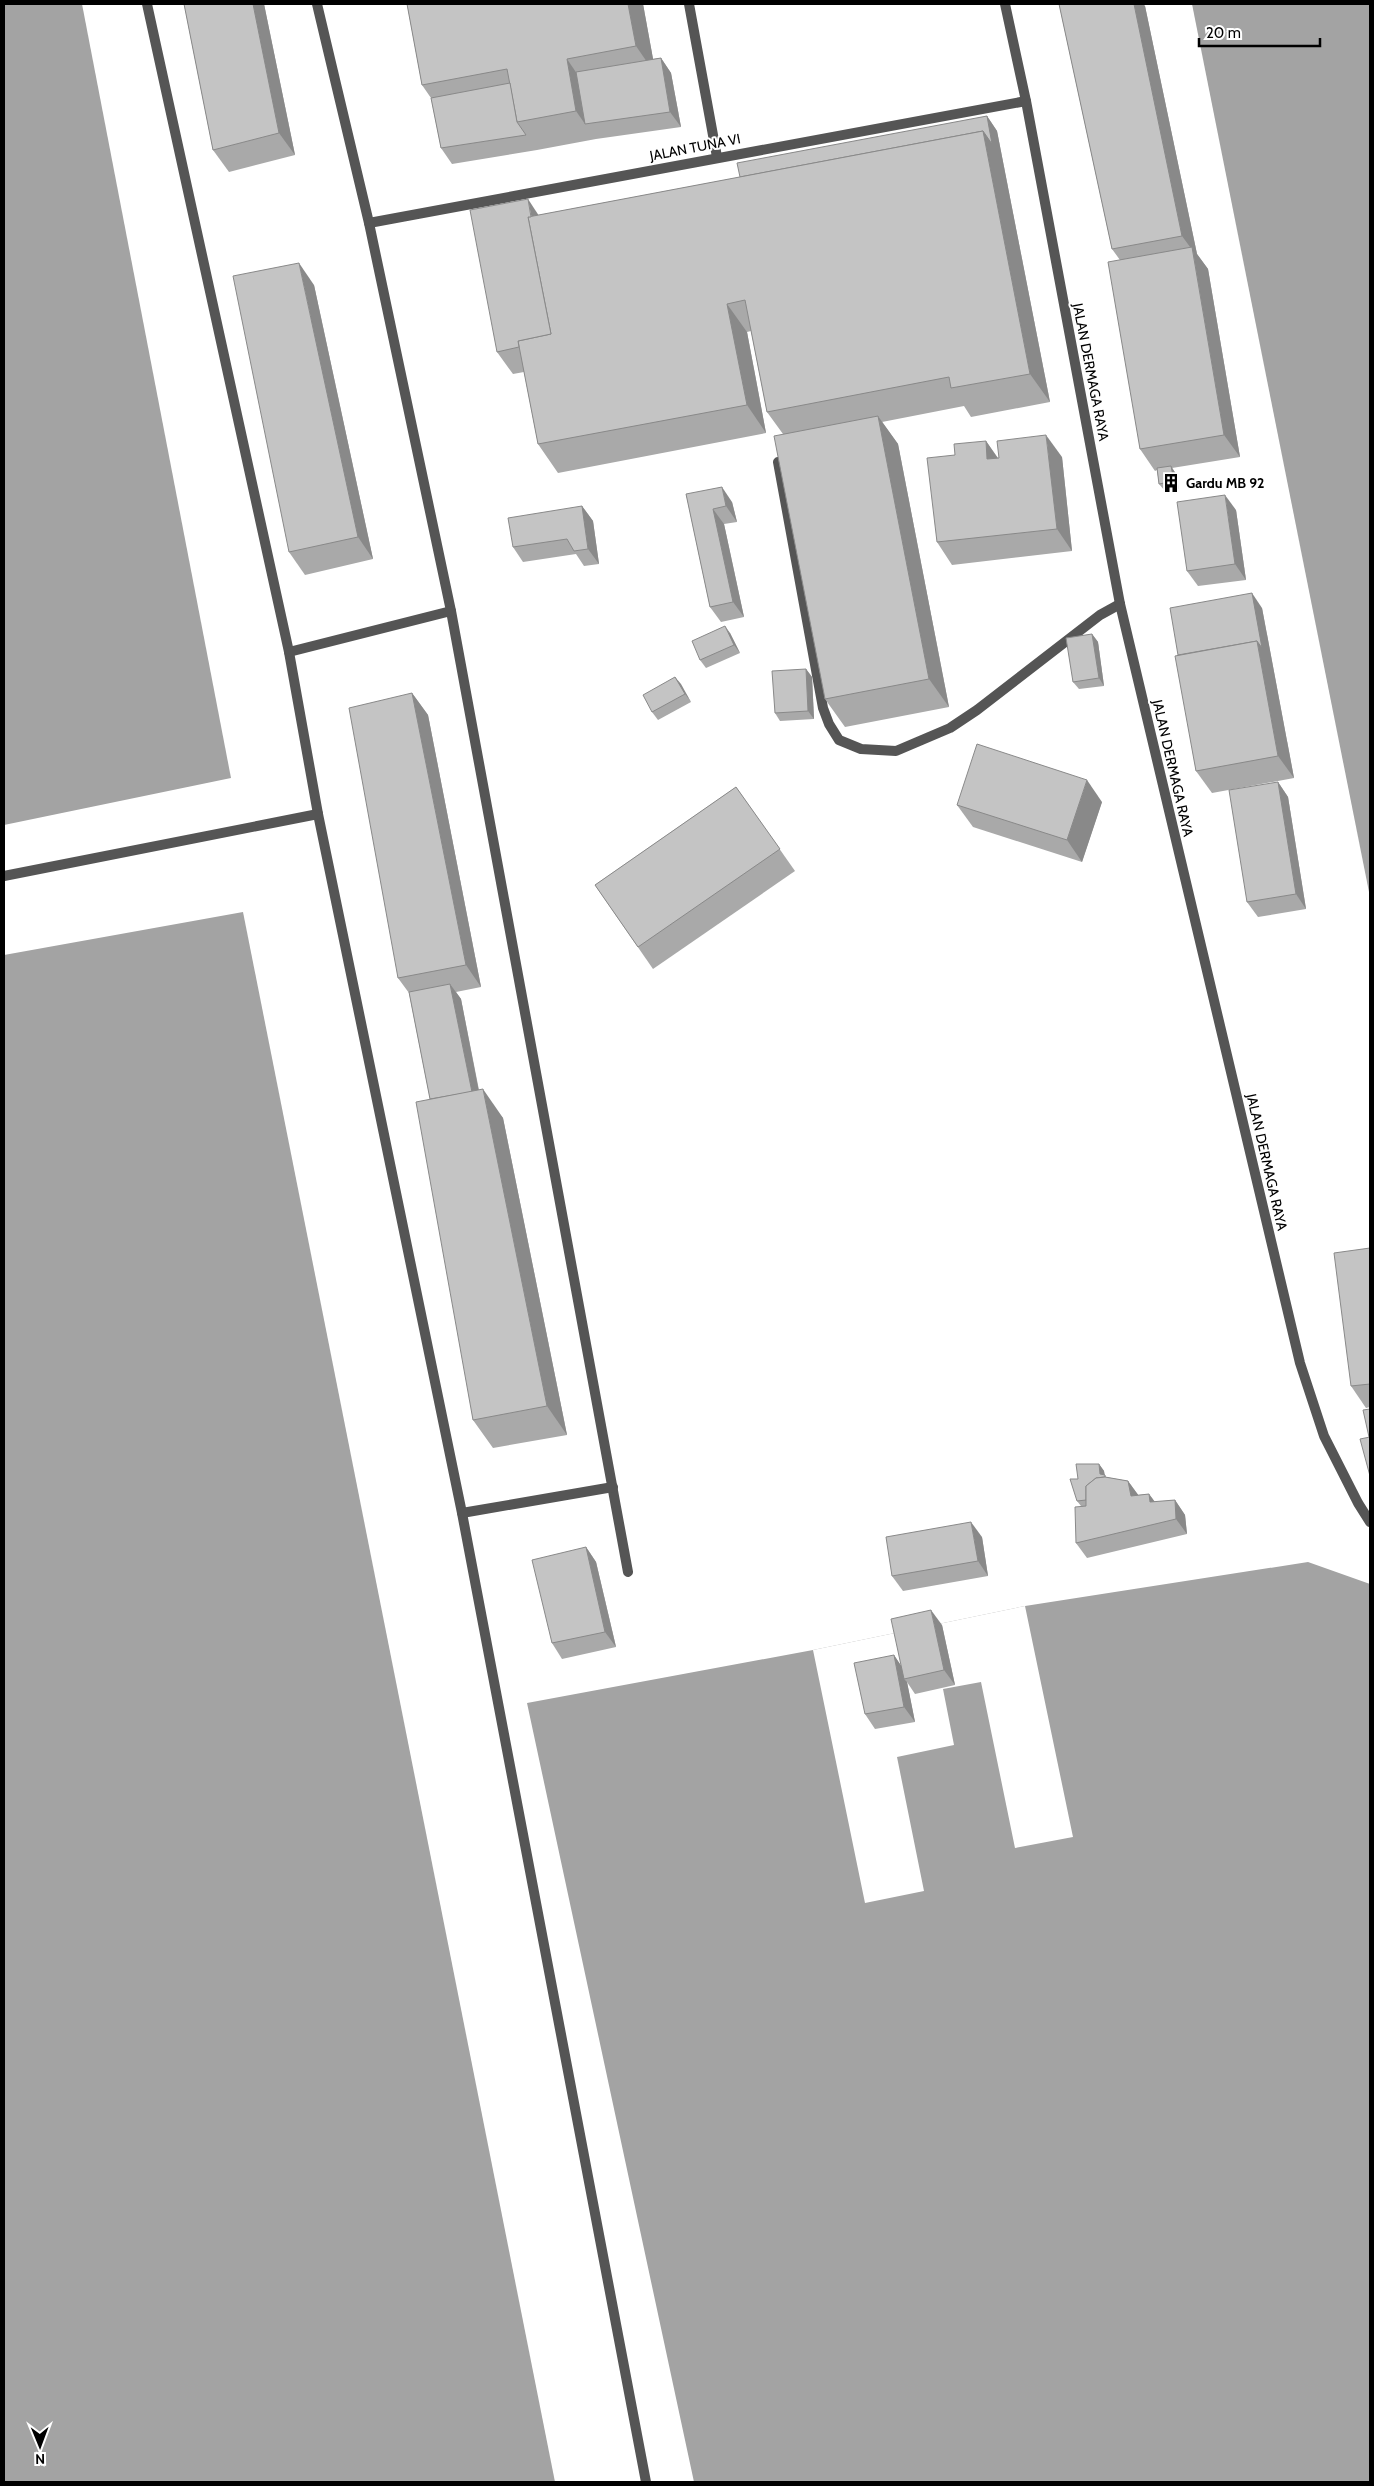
<svg xmlns="http://www.w3.org/2000/svg" width="1374" height="2486" font-family="Cabin,sans-serif">
<rect width="100%" height="100%" fill="#fff"/>
<g fill="#a3a3a3">
<polygon points="4,4 82,4 231,778 4,825"/>
<polygon points="1192,4 1370,4 1370,897"/>
<polygon points="243,912 555,2482 4,2482 4,955"/>
<polygon points="1308,1562 1370,1584 1370,2482 694,2482 527,1703 813,1650 1025,1606"/>
</g>
<polygon fill="#fff" points="1025,1606 1073,1837 1015,1848 981,1682 943,1689 954,1745 897,1757 924,1891 865,1903 813,1650"/>
<g fill="none" stroke-linecap="round" stroke-linejoin="round">
<g stroke="#555" stroke-width="10">
<polyline points="147,4 289,652 318,814 462,1513 646,2482"/>
<polyline points="317,4 369,223 451,611 628,1572"/>
<polyline points="689,4 717,157"/>
<polyline points="369,223 1026,101"/>
<polyline points="778,462 823,708 829,724 839,740 861,749 896,751 950,728 977,710 1100,615 1120,604"/>
<polyline points="289,652 451,611"/>
<polyline points="4,876 318,814"/>
<polyline points="462,1513 613,1487"/>
</g>
<polyline stroke="#555" stroke-width="10" points="1005,4 1026,101 1120,604 1300,1363 1324,1436 1358,1503 1370,1522"/>
</g>
<g fill="#a9a9a9">
<polygon points="184,4 264,4 295,155 229,172 213,150"/>
<polygon points="407,4 643,4 653,59 661,58 671,73 681,127 596,139 537,150 452,164 441,148 431,98 422,85"/>
<polygon points="1059,4 1143,4 1145,6 1197,254 1208,269 1240,457 1172,468 1176,474 1179,489 1165,491 1159,484 1157,470 1155,471 1140,449 1120,260 1112,249"/>
<polygon points="987,116 997,131 1050,402 971,417 964,406 882,422 898,444 949,707 845,727 825,699 783,434 767,412 751,331 747,332 766,433 558,473 538,444 524,372 513,374 497,352 539,215 740,177"/>
<polygon points="314,285 373,559 305,575 289,552"/>
<polygon points="986,441 998,458 1062,457 1072,551 952,565 937,542 955,455"/>
<polygon points="686,494 732,502 737,522 724,524 744,617 721,622 710,607"/>
<polygon points="582,506 593,521 599,564 584,566 576,554 523,562 513,547"/>
<polygon points="1236,510 1246,580 1198,586 1187,571"/>
<polygon points="1262,608 1294,778 1212,793 1196,771 1178,655"/>
<polygon points="730,633 740,653 706,668 700,660"/>
<polygon points="1092,634 1098,642 1104,686 1079,689 1073,682"/>
<polygon points="806,669 812,677 814,719 780,721 775,713"/>
<polygon points="675,677 691,702 658,720 652,712"/>
<polygon points="412,693 428,715 481,987 456,992 461,999 479,1090 503,1118 567,1435 493,1448 473,1420 430,1099 409,993 398,978"/>
<polygon points="1278,782 1288,797 1306,909 1258,917 1247,902"/>
<polygon points="736,787 795,871 653,969 595,885"/>
<polygon points="1102,802 1082,862 973,827 957,805"/>
<polygon points="1370,1248 1370,1407 1366,1408 1351,1386"/>
<polygon points="1099,1464 1104,1471 1105,1475 1106,1477 1128,1481 1138,1495 1149,1494 1155,1502 1175,1500 1185,1515 1187,1534 1087,1558 1076,1543 1081,1506 1077,1501 1078,1479"/>
<polygon points="982,1537 988,1576 903,1591 892,1576"/>
<polygon points="586,1547 596,1562 616,1647 562,1659 552,1643"/>
<polygon points="942,1625 955,1685 915,1694 907,1682 915,1722 875,1729 865,1714 894,1655 901,1666"/>
</g>
<g fill="#898989">
<polygon points="253,4 264,4 295,155 279,133"/>
<polygon points="628,4 643,4 656,75 636,46"/>
<polygon points="1134,4 1143,4 1145,6 1197,254 1208,269 1240,457 1224,435 1193,251 1182,236"/>
<polygon points="661,58 671,73 681,127 670,112"/>
<polygon points="567,59 586,87 585,124 576,111"/>
<polygon points="987,116 997,131 1050,402 1030,374 983,131"/>
<polygon points="528,199 543,222 555,341"/>
<polygon points="299,263 314,285 373,559 358,537"/>
<polygon points="727,304 747,332 766,433 747,405"/>
<polygon points="878,416 898,444 949,707 929,679"/>
<polygon points="1046,435 1062,457 1072,551 1057,529"/>
<polygon points="986,441 1001,463 987,459"/>
<polygon points="1171,466 1176,474 1179,489 1174,481"/>
<polygon points="722,487 732,502 737,522 726,506"/>
<polygon points="1225,495 1236,510 1246,580 1235,564"/>
<polygon points="582,506 593,521 599,564 588,549"/>
<polygon points="713,509 724,524 744,617 733,602"/>
<polygon points="1252,593 1262,608 1294,778 1278,756 1257,641"/>
<polygon points="725,626 730,633 740,653 734,645"/>
<polygon points="1092,634 1098,642 1104,686 1099,678"/>
<polygon points="806,669 812,677 814,719 808,711"/>
<polygon points="675,677 681,684 691,702 685,694"/>
<polygon points="412,693 428,715 481,987 466,965"/>
<polygon points="1087,780 1102,802 1082,862 1067,840"/>
<polygon points="1278,782 1288,797 1306,909 1296,894"/>
<polygon points="450,984 461,999 483,1113 473,1097"/>
<polygon points="483,1089 503,1118 567,1435 547,1406"/>
<polygon points="1099,1464 1104,1471 1105,1482 1100,1474"/>
<polygon points="1128,1481 1139,1496 1131,1496"/>
<polygon points="1149,1494 1160,1509 1150,1502"/>
<polygon points="1175,1500 1185,1515 1187,1534 1176,1519"/>
<polygon points="971,1522 982,1537 988,1576 978,1561"/>
<polygon points="586,1547 596,1562 616,1647 605,1632"/>
<polygon points="931,1610 942,1625 955,1685 944,1670"/>
<polygon points="894,1655 904,1670 904,1679 907,1682 915,1722 904,1707"/>
</g>
<g fill="#c4c4c4" stroke="#898989">
<polygon points="184,4 253,4 279,133 213,150"/>
<polygon points="407,4 628,4 636,46 567,59 576,111 517,122 507,69 422,85"/>
<polygon points="1059,4 1134,4 1182,236 1112,249"/>
<polygon points="661,58 670,112 585,124 576,72"/>
<polygon points="510,83 517,122 526,135 441,148 431,98"/>
<polygon points="987,116 992,144 983,131 740,177 737,163"/>
<polygon points="983,131 1030,374 951,388 949,377 767,412 745,300 727,304 747,405 538,444 518,341 551,334 528,217"/>
<polygon points="528,199 531,217 528,217 551,334 518,341 519,347 497,352 470,210"/>
<polygon points="1192,247 1224,435 1140,449 1108,262"/>
<polygon points="299,263 358,537 289,552 233,276"/>
<polygon points="878,416 929,679 825,699 774,436"/>
<polygon points="1046,435 1057,529 937,542 927,458 955,455 954,444 986,441 987,459 999,458 997,441"/>
<polygon points="1171,466 1174,481 1159,484 1157,468"/>
<polygon points="722,487 726,506 713,509 733,602 710,607 686,494"/>
<polygon points="1225,495 1235,564 1187,571 1177,502"/>
<polygon points="582,506 588,549 574,551 567,539 513,547 508,518"/>
<polygon points="1252,593 1262,648 1257,641 1178,655 1170,608"/>
<polygon points="725,626 734,645 700,660 692,641"/>
<polygon points="1092,634 1099,678 1073,682 1066,638"/>
<polygon points="1257,641 1278,756 1196,771 1175,656"/>
<polygon points="806,669 808,711 775,713 772,671"/>
<polygon points="675,677 685,694 652,712 643,695"/>
<polygon points="412,693 466,965 398,978 349,708"/>
<polygon points="977,744 1087,780 1067,840 957,805"/>
<polygon points="1278,782 1296,894 1247,902 1229,790"/>
<polygon points="736,787 780,849 638,947 595,885"/>
<polygon points="450,984 472,1092 430,1099 409,992"/>
<polygon points="483,1089 547,1406 473,1420 416,1102"/>
<polygon points="1370,1248 1370,1384 1351,1386 1334,1253"/>
<polygon points="1370,1409 1370,1437 1369,1437 1363,1410"/>
<polygon points="1370,1437 1370,1476 1360,1439"/>
<polygon points="1076,1464 1099,1464 1100,1474 1105,1475 1105,1477 1096,1478 1086,1486 1086,1500 1077,1501 1070,1479 1078,1479"/>
<polygon points="1105,1477 1128,1481 1131,1496 1149,1494 1150,1502 1175,1500 1176,1519 1076,1543 1075,1507 1086,1506 1086,1486 1096,1478"/>
<polygon points="971,1522 978,1561 892,1576 886,1537"/>
<polygon points="586,1547 605,1632 552,1643 532,1560"/>
<polygon points="931,1610 944,1670 904,1679 891,1619"/>
<polygon points="894,1655 904,1707 865,1714 854,1663"/>
</g>
<defs>
<g id="building-bare" transform="scale(1.5)"><path d="M-4-6H4V6H1V3H-1V6H-4ZM-2.5-4.3h1.7v1.8h-1.7ZM.8-4.3h1.7v1.8H.8ZM-2.5-1h1.7V.8h-1.7ZM.8-1h1.7V.8H.8Z" fill="#000" stroke="#fff" stroke-width="2.5" paint-order="stroke"/></g>
</defs>
<g fill-rule="evenodd">
<use href="#building-bare" x="1171" y="483"/>
</g>
<g text-anchor="middle" stroke-width="4" stroke-linejoin="round" paint-order="stroke">
<g font-size="14" fill="#000" stroke="#fff">
<text transform="translate(695 147) rotate(-11)" y="5">JALAN TUNA VI</text>
<text transform="translate(1091 372) rotate(79)" y="5">JALAN DERMAGA RAYA</text>
<text transform="translate(1173 768) rotate(77)" y="5">JALAN DERMAGA RAYA</text>
<text transform="translate(1267 1162) rotate(77)" y="5">JALAN DERMAGA RAYA</text>
</g>
<g font-size="14" font-weight="bold" fill="#000" stroke="#fff" text-anchor="start">
<text x="1186" y="488">Gardu MB 92</text>
</g>
</g>
<rect width="1374" height="2486" fill="none" stroke="#000000" stroke-width="10"/>
<g transform="translate(40 2446) rotate(179)" stroke="#ffffff" stroke-width="4" paint-order="stroke">
<path d="M0-4L9 19L0 12L-9 19Z" fill="#000000"/>
<text y="-8" font-size="14" font-weight="bold" text-anchor="middle" fill="#000000">N</text>
</g>
<path d="M1199 38v8h121v-8" fill="none" stroke="#000000" stroke-width="2.5"/>
<text x="1206" y="38" font-size="15" fill="#000000" stroke="#ffffff" stroke-width="4" paint-order="stroke">20 m</text>
</svg>
